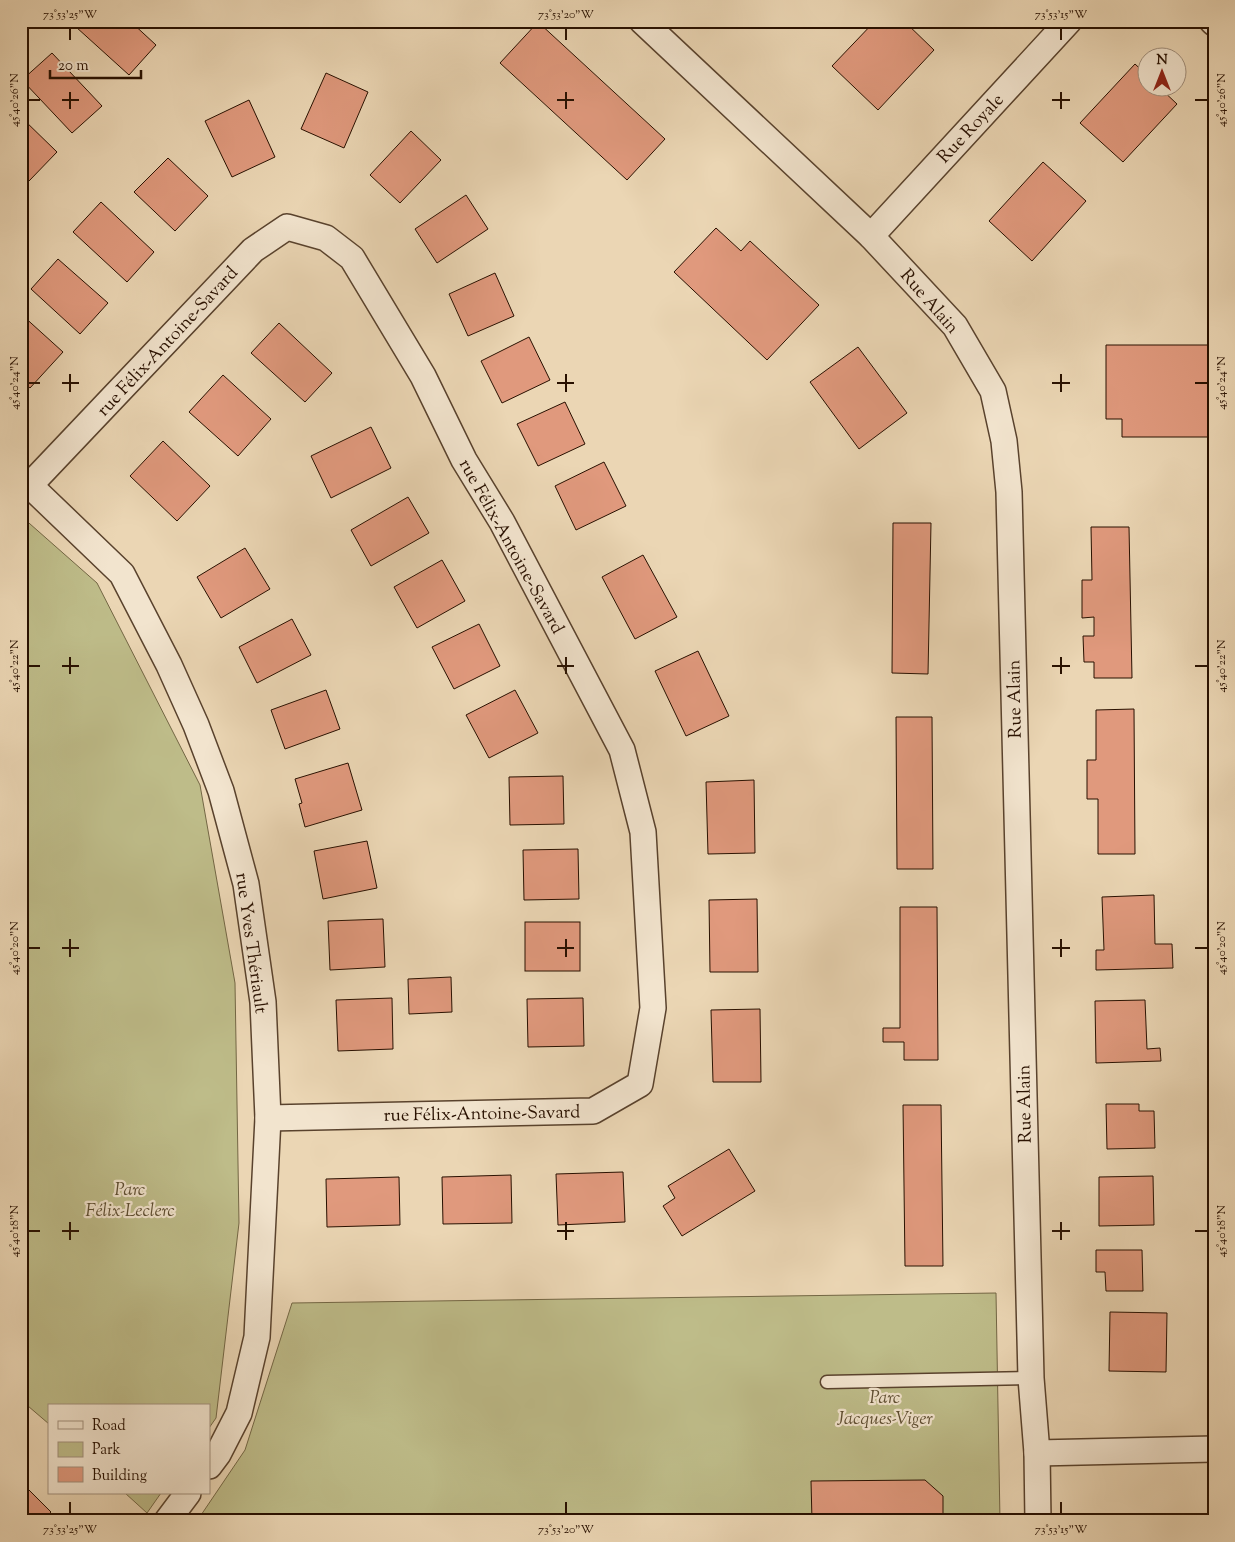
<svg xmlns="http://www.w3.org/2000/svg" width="1235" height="1542" font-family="'Sorts Mill Goudy',serif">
<rect width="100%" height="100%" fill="#ebd6b4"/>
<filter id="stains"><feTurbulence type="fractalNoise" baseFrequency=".004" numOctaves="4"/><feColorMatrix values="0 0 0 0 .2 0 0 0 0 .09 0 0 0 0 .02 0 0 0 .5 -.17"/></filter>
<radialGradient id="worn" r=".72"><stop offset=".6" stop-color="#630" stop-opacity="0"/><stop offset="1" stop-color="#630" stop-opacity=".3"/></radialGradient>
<g fill="#bebc89" stroke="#736644">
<polygon points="21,516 97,583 200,785 235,983 239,1223 216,1418 209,1428 209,1406 49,1406 49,1424 21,1400"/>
<polygon points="996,1293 1000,1521 197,1521 245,1450 292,1303"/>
<polygon points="125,1493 161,1493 147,1513"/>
</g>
<g fill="#e0997d" stroke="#281000">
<polygon points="81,21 130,21 156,45 129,75 76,27"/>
<polygon points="875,21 904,21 934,50 878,110 832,66"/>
<polygon points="538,22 665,139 627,180 500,63"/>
<polygon points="52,53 102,106 72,133 22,80"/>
<polygon points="1135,64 1148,76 1148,88 1160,88 1177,104 1123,162 1080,123"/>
<polygon points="326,73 368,92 344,148 301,129"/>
<polygon points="249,100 275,157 232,177 205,121"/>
<polygon points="21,117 57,152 29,181 21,174"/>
<polygon points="411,131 441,160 400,203 370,175"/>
<polygon points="168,158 208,196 175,231 134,192"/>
<polygon points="1043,162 1086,201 1032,261 989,221"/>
<polygon points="466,195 488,229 437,263 415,229"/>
<polygon points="101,202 154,252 127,282 73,232"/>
<polygon points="1214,208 1214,242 1209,209"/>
<polygon points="716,228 741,251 750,241 819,305 767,360 674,272"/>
<polygon points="58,259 108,303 80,334 31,289"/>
<polygon points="495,273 514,316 468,336 449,294"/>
<polygon points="21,314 63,352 30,388 21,380"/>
<polygon points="279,323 332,373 305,402 251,353"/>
<polygon points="529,337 550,380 502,403 481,361"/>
<polygon points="1106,345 1214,345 1214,437 1122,437 1122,419 1106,419"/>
<polygon points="858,347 907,413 859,449 810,382"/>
<polygon points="223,375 271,419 238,456 189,412"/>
<polygon points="565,402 585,444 538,466 517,424"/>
<polygon points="371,427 391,468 331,498 311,456"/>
<polygon points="163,441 210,486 177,521 130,476"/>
<polygon points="604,462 626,506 576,530 555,486"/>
<polygon points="408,497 429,533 371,566 351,530"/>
<polygon points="893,523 931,523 928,674 892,673"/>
<polygon points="1091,527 1129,527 1132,678 1094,678 1094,662 1084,662 1083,636 1094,636 1094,617 1082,618 1082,580 1092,580"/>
<polygon points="245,548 270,589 221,618 197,577"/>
<polygon points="643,555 677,617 635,639 602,577"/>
<polygon points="442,560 465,601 417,628 394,587"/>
<polygon points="292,619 311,655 257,683 239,647"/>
<polygon points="479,624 500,666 454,689 432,647"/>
<polygon points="698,651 729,716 686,736 655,671"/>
<polygon points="326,690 340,729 285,749 271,710"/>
<polygon points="515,690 538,733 489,758 466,715"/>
<polygon points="1134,709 1135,854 1098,854 1098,799 1087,799 1087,760 1096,760 1096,710"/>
<polygon points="896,717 932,717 933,869 897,869"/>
<polygon points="348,763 362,810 305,827 299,804 302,803 295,779"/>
<polygon points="563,776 564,824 510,825 509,777"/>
<polygon points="754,780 755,853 708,854 706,782"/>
<polygon points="367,841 377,888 323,899 314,851"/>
<polygon points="578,849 579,899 524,900 523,850"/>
<polygon points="1154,895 1155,944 1172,944 1173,968 1096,970 1096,950 1104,950 1102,897"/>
<polygon points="757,899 758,972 710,972 709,900"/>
<polygon points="900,907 937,907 938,1060 904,1060 904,1042 883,1042 883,1028 900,1028"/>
<polygon points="383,919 385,967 330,970 328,921"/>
<rect x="525" y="922" width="55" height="49"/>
<polygon points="451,977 452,1012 409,1014 408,979"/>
<polygon points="392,998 393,1049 338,1051 336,1000"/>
<polygon points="583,998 584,1046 528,1047 527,999"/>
<polygon points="1145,1000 1147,1049 1160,1048 1161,1061 1096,1063 1095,1001"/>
<polygon points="760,1009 761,1082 713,1082 711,1010"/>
<polygon points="1106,1104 1139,1104 1139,1111 1154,1111 1155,1148 1107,1149"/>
<polygon points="903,1105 941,1105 943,1266 905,1266"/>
<polygon points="729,1149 755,1191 682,1236 663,1206 675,1198 668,1186"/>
<polygon points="623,1172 625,1222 558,1225 556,1174"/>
<polygon points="511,1175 512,1223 443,1224 442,1177"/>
<polygon points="1153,1176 1154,1225 1099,1226 1099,1177"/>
<polygon points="399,1177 400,1225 327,1227 326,1179"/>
<polygon points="1096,1250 1142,1250 1143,1291 1106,1291 1105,1272 1096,1272"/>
<polygon points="1110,1312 1167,1313 1166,1372 1109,1371"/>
<polygon points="925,1480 943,1496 943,1521 812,1521 811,1481"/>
<polygon points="21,1482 51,1512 42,1521 21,1521"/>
</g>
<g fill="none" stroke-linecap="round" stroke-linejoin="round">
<g stroke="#59422d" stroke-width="15">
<polyline id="service" points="827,1382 1031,1378"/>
</g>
<g stroke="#59422d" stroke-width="28">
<g id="minor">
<polyline points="642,21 871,236 955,326 993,391 1004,441 1009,492 1031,1378 1037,1453 1038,1521"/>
<polyline points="1212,21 1214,23"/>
<polyline points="871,236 1069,21"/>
<polyline points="21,477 122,574 169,665 196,725 221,791 246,884 263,1002 268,1118 257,1337 239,1413 218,1454 209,1466"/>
<polyline points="30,485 253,250 287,227 326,238 352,258 423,376 464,460 502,522 622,750 643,832 653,1008 640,1084 593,1111 268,1118"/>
<polyline points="1037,1453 1214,1449"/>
<polyline points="167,1521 188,1493"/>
</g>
</g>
<use href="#service" stroke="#f2e4ce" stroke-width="12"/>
<use href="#minor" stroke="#f2e4ce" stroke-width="25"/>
</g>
<path fill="none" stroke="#281000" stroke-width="2" d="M70 28V40M566 28V40M1061 28V40M70 92V109M566 92V109M1061 92V109M28 100H40M62 100H79M557 100H574M1052 100H1070M1195 100H1208M70 374V392M566 374V392M1061 374V392M28 383H40M62 383H79M557 383H574M1052 383H1070M1195 383H1208M70 657V674M566 657V674M1061 657V674M28 666H40M62 666H79M557 666H574M1052 666H1070M1195 666H1208M70 939V957M566 939V957M1061 939V957M28 948H40M62 948H79M557 948H574M1052 948H1070M1195 948H1208M70 1222V1240M566 1222V1240M1061 1222V1240M28 1231H40M62 1231H79M557 1231H574M1052 1231H1070M1195 1231H1208M70 1502V1514M566 1502V1514M1061 1502V1514"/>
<g text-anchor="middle" stroke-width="4.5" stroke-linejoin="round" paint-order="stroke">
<g font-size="18" fill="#281000" stroke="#f2e4ce">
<text transform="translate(970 128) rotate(-47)" y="6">Rue Royale</text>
<text transform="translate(930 301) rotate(49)" y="6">Rue Alain</text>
<text transform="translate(167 341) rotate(-47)" y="6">rue Félix-Antoine-Savard</text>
<text transform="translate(512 546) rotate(61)" y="6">rue Félix-Antoine-Savard</text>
<text transform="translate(1014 699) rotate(-91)" y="6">Rue Alain</text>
<text transform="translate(252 943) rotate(82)" y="6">rue Yves Thériault</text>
<text transform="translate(1024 1104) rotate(-91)" y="6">Rue Alain</text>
<text transform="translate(482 1113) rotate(-1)" y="6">rue Félix-Antoine-Savard</text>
</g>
<g font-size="18" font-style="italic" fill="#5c4c30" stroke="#f2e4ce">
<text x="130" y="1195">Parc<tspan x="130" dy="21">Félix-Leclerc</tspan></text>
<text x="885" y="1403">Parc<tspan x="885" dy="21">Jacques-Viger</tspan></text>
</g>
</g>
<rect width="1235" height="1542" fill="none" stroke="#ebd6b4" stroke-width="55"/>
<rect x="48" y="1404" width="162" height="90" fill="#f2e4ce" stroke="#a18f7c"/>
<rect x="58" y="1421" width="25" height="8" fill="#f2e4ce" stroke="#a18f7c"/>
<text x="92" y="1430" font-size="15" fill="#281000">Road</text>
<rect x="58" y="1442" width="25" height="15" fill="#bebc89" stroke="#a18f7c"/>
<text x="92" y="1454" font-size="15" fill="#281000">Park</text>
<rect x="58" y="1467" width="25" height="15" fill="#e0997d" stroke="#a18f7c"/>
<text x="92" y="1480" font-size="15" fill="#281000">Building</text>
<g transform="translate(1162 72)"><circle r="24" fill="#f2e4ce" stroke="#a18f7c"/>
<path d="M0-4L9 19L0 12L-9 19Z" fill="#8f2418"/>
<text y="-8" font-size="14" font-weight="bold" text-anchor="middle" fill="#281000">N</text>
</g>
<path d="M50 70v8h91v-8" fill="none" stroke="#281000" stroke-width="2.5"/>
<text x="58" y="70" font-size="15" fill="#281000" stroke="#f2e4ce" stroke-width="4" paint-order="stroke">20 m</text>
<rect x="28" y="28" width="1180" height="1486" fill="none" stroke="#281000" stroke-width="2"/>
<g font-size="12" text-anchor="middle" fill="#281000">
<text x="70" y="18">73°53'25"W</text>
<text x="566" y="18">73°53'20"W</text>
<text x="1061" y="18">73°53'15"W</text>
<text transform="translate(14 100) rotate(-90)" y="4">45°40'26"N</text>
<text transform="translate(1221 100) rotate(-90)" y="4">45°40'26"N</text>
<text transform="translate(14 383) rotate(-90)" y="4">45°40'24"N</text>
<text transform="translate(1221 383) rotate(-90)" y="4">45°40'24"N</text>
<text transform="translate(14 666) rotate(-90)" y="4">45°40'22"N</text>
<text transform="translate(1221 666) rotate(-90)" y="4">45°40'22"N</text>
<text transform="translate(14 948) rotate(-90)" y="4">45°40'20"N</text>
<text transform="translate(1221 948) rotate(-90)" y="4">45°40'20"N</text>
<text transform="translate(14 1231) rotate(-90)" y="4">45°40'18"N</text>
<text transform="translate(1221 1231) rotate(-90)" y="4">45°40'18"N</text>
<text x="70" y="1533">73°53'25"W</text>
<text x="566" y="1533">73°53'20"W</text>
<text x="1061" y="1533">73°53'15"W</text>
</g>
<rect width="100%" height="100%" filter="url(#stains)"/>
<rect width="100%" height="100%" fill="url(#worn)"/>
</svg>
